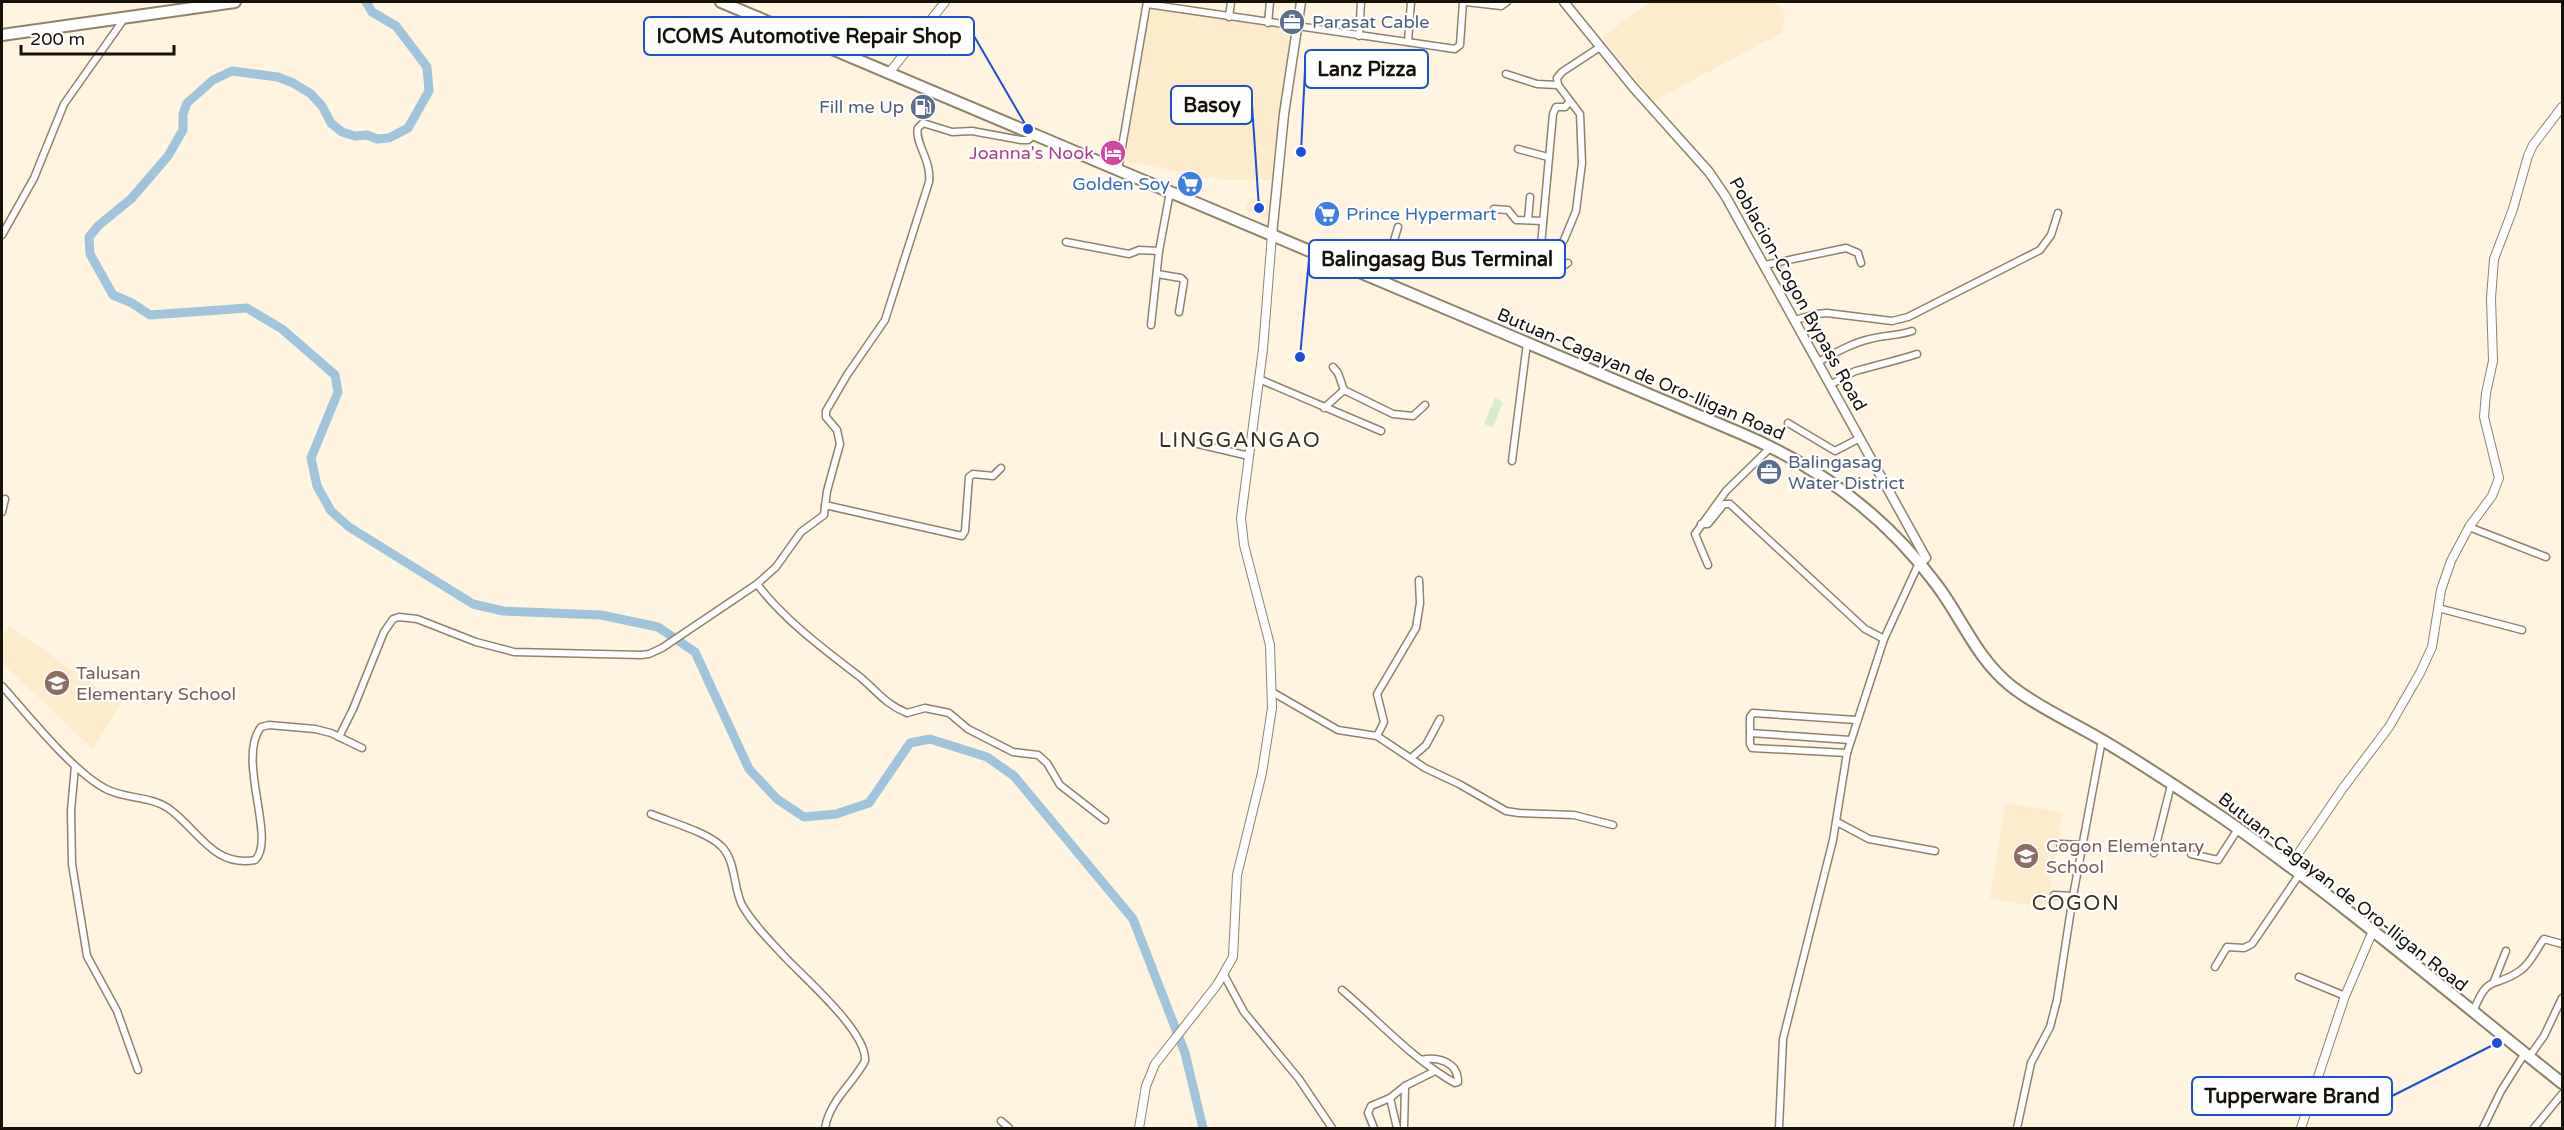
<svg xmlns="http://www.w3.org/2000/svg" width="2564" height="1130" font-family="'Varela Round',sans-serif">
<rect width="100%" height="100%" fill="#fff4e0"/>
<g fill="#fdeccc">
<polygon points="1650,2 1775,2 1784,11 1783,32 1654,101 1602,37"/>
<polygon points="1149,7 1293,29 1275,180 1224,180 1122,161"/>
<polygon points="1250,197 1269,201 1267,216 1264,218 1245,210"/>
<polygon points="9,626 121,704 93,749 2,663 2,637"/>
<polygon points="2005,803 2063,812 2047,908 1990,899"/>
</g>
<polygon fill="#d8ecc9" points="1495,398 1503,402 1493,427 1484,424"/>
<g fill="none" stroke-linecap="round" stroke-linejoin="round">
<polyline stroke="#9fc4dc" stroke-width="9" points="366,2 372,12 396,26 427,67 429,91 408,128 389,138 377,139 367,135 355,136 342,132 331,123 322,106 311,94 293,83 278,77 232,71 213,80 187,103 183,114 183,130 168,156 131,199 99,225 89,237 90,254 113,295 132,303 150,315 247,308 282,329 335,375 338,392 311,458 317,486 331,511 349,527 473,604 503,611 601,615 658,627 695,652 749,769 777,799 804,817 836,814 869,803 910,743 930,739 987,757 1014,776 1133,919 1185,1053 1203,1128"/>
<g stroke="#8e826a" stroke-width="9">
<g id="minor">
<polyline points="1466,2 1501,6 1507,2"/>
<polyline points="1147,4 1455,49 1460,45 1463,2"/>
<polyline points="1229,17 1231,2"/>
<polyline points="1268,23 1270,2"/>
<polyline points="1359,36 1361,2"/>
<polyline points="1408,42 1411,2"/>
<polyline points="1506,74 1537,84 1558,85"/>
<polyline points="1518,149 1548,157"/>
<polyline points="1118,170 1147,2"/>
<polyline points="1494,209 1508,210 1516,220 1543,221"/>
<polyline points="1528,220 1530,197"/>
<polyline points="2,235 34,178 64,104 124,19"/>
<polyline points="1066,242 1129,254 1139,250 1159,251"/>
<polyline points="1557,249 1541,245 1553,114 1556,107 1565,107 1570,101"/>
<polyline points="1568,263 1563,266 1552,259 1555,251 1564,240 1576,211 1582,163 1580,114 1558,85 1557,78 1562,72 1600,47"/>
<polyline points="1765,265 1846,248 1858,253 1861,263"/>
<polyline points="1157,274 1181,278 1184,281 1179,312"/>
<polyline points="1370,276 1377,264 1390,254 1398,227"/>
<polyline points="1795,320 1816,314 1827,313 1892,321 1908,317 2040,250 2051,235 2058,213"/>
<polyline points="1151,325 1159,251 1170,192"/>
<path d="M1818 362C1835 353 1852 343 1870 339 1885 335 1897 336 1912 331"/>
<polyline points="1333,367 1338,373 1344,390 1393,414 1413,416 1425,405"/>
<polyline points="1259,379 1381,431"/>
<path d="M1831 384C1839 381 1849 373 1856 371 1876 365 1896 361 1917 354"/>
<polyline points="1324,408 1344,390"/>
<polyline points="1788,423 1835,451 1860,438"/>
<polyline points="1194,443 1249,456"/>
<polyline points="1512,461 1527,343"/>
<polyline points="825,505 962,536 965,531 969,477 973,474 993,476 1001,468"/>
<polyline points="2,512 5,499"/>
<polyline points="1701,524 1708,524 1724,504 1730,504 1865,629 1884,639"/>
<polyline points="2469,527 2546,557"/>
<polyline points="1708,565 1695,534 1726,491 1771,447"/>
<path d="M757 584C784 620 825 650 860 677 877 691 885 704 907 713L925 708 949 713 968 729 1013 752 1038 755 1047 763 1060 785 1105 820"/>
<polyline points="2438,608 2522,630"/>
<path d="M2 686C28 715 73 772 106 789 125 799 150 796 168 808 197 828 213 868 255 860 277 840 236 759 261 727L269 725 315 729 331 733 362 748"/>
<polyline points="1272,692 1338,730 1377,736 1425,768 1459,784 1506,811 1519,813 1574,815 1613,825"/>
<polyline points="1750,733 1850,740"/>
<polyline points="1377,736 1384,722 1377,694 1416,628 1420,603 1419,580"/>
<path d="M339 737 353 709 384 632 393 619 399 617 417 619 476 642 514 652 641 655 649 654 662 648 757 584 776 567 801 532 824 515 827 491 840 444 837 430 826 417V411L847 375 885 320 929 182C932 161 914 142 918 128L923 123 952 132 972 131 1021 140H1028L1035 134"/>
<polyline points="1847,753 1752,748 1750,744 1750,717 1753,713 1856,720"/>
<polyline points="1411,758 1426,745 1440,719"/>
<polyline points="75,766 71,811 72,864 87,956 117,1011 138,1070"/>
<path d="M651 814C670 822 707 832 721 846 736 860 733 887 742 905 752 923 769 940 783 955 802 976 868 1032 865 1061 852 1085 830 1100 825 1128"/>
<polyline points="1837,822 1869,839 1935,851"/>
<polyline points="2060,844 2083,845"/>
<polyline points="2154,853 2171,785"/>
<polyline points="2191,854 2218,860 2238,829"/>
<polyline points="2054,895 2073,896"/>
<polyline points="2215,967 2227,947 2244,948 2252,944 2299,875"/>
<polyline points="1224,975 1244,1012 1299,1079 1332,1128"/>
<polyline points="2299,977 2345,996"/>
<polyline points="2494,981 2506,951"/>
<path d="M1342 990C1379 1021 1412 1059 1455 1083L1458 1082C1458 1062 1438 1056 1421 1060"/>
<path d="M2473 1012C2489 971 2494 990 2521 970 2531 963 2537 948 2544 939L2562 944"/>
<polyline points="2529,1057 2544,1036 2562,998"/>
<polyline points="1390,1098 1397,1128"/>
<polyline points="1001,1121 1009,1128"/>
<polyline points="1374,1128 1368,1113 1371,1106 1390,1098 1405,1086 1435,1071"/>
<polyline points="1404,1128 1405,1086"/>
<polyline points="1779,1128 1783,1039 1833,840 1847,753 1884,639 1919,563"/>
<polyline points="2017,1128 2031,1063 2050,1027 2057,1000 2073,896 2102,740"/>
<polyline points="2483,1128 2501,1091 2525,1053"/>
<polyline points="2534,1128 2562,1094"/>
</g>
</g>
<g stroke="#8e826a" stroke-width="10">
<g id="tertiary">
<polyline points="889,73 945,2"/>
<polyline points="2289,867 2343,788 2389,727 2420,673 2432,647 2441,590 2451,561 2469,527 2492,496 2499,478 2484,417 2486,393 2493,361 2491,298 2494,259 2513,209 2528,156 2533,145 2562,107"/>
<polyline points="1139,1128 1146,1086 1155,1064 1217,985 1233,957 1237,875 1262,773 1272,708 1270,645 1244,545 1241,518 1263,349 1272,235"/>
<polyline points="2301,1128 2345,996 2372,933"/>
</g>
</g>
<g stroke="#8e826a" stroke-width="11">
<g id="secondary">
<polyline points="1564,2 1633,87 1709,172 1726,197 1926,558 1919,563"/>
<polyline points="1272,235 1284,114 1301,2"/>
</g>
</g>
<g stroke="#8e826a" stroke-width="14">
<g id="trunk">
<path d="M721 2 1740 433C1818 466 1885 515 1936 584 1962 618 1976 658 2011 686 2039 708 2072 722 2102 740 2143 764 2183 791 2223 818 2339 899 2451 995 2562 1083"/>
<polyline points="2,35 235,2"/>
</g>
</g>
<use href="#minor" stroke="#fff" stroke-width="6"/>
<use href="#tertiary" stroke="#fff" stroke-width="8"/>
<use href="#secondary" stroke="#fff" stroke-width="8"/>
<use href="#trunk" stroke="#fff" stroke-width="10"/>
</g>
<defs>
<g id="office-disc" transform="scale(1.35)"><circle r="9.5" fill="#5c6f8a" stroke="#fff"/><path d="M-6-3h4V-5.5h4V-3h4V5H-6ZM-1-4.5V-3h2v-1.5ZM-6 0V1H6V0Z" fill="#fff"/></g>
<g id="fuel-disc" transform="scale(1.35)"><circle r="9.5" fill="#5c6f8a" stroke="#fff"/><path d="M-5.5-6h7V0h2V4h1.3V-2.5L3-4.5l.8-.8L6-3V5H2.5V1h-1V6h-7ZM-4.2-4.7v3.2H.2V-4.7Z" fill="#fff"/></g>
<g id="hotel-disc" transform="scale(1.35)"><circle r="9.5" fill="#d1479c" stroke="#fff"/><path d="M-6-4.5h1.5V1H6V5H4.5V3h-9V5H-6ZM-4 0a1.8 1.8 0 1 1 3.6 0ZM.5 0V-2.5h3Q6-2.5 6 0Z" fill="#fff"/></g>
<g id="supermarket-disc" transform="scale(1.35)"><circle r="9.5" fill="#3f7fe0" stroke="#fff"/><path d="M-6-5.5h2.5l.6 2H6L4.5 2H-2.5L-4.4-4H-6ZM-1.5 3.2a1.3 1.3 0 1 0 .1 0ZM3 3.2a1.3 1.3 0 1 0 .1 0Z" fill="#fff"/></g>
<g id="school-disc" transform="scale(1.35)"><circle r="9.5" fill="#8d6e63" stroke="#fff"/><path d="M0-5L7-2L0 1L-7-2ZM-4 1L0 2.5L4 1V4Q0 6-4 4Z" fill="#fff"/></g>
</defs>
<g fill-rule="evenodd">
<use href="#office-disc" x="1292" y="22"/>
<use href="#fuel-disc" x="923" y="107"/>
<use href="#hotel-disc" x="1113" y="153"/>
<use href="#supermarket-disc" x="1190" y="184"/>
<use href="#supermarket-disc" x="1327" y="214"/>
<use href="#office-disc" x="1769" y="472"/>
<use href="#school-disc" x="57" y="683"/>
<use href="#school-disc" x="2026" y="856"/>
</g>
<g text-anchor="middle" stroke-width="4.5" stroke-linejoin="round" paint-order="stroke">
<g font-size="18" fill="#4e5e75" stroke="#fff" text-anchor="start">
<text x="1312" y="28">Parasat Cable</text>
<text x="904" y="113" text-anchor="end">Fill me Up</text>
<text x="1788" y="468">Balingasag<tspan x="1788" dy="21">Water District</tspan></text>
</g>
<g font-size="18" fill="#b23c85" stroke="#fff" text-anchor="end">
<text x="1094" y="159">Joanna's Nook</text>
</g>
<g font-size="18" fill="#366cbe" stroke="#fff" text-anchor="end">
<text x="1170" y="190">Golden Soy</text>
<text x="1346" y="220" text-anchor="start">Prince Hypermart</text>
</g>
<g font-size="18" fill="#171209" stroke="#fff">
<text transform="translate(1798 294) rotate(61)" y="6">Poblacion-Cogon Bypass Road</text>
<text transform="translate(1641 374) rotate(23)" y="6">Butuan-Cagayan de Oro-Iligan Road</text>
<text transform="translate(2343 892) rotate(38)" y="6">Butuan-Cagayan de Oro-Iligan Road</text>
</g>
<g font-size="18" fill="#785e54" stroke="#fff" text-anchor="start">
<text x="76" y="679">Talusan<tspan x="76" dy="21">Elementary School</tspan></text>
<text x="2046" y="852">Cogon Elementary<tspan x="2046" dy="21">School</tspan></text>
</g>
<g font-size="21" letter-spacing="1.5" fill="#3a2f1a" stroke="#fff">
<text x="1240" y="447">LINGGANGAO</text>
<text x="2076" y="910">COGON</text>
</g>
</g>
<path fill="none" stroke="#1d4ed8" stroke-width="2" d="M1028 129L974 36M1301 152L1305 69M1259 208L1252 105M1300 357L1309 259M2497 1043L2392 1096"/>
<g fill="#1d4ed8" stroke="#fff" stroke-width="2">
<circle cx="1028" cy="129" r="6"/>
<circle cx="1301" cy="152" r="6"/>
<circle cx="1259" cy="208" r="6"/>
<circle cx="1300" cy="357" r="6"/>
<circle cx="2497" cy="1043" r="6"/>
</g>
<g fill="#fff" stroke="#1d4ed8" stroke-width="2">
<rect x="644" y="17" width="330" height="38" rx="6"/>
<rect x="1305" y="50" width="123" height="38" rx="6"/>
<rect x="1171" y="86" width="81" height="38" rx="6"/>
<rect x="1309" y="240" width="256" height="38" rx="6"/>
<rect x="2192" y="1077" width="200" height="38" rx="6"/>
</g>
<g font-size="20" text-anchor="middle" font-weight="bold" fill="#171209">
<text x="809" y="43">ICOMS Automotive Repair Shop</text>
<text x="1367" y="76">Lanz Pizza</text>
<text x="1212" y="112">Basoy</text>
<text x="1437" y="266">Balingasag Bus Terminal</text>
<text x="2292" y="1103">Tupperware Brand</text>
</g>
<rect width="2564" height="1130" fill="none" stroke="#171209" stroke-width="6"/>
<path d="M21 45v9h153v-9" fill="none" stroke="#171209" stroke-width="3"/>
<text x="30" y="45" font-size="18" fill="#171209" stroke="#ffffff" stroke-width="4.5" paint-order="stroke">200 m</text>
</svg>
